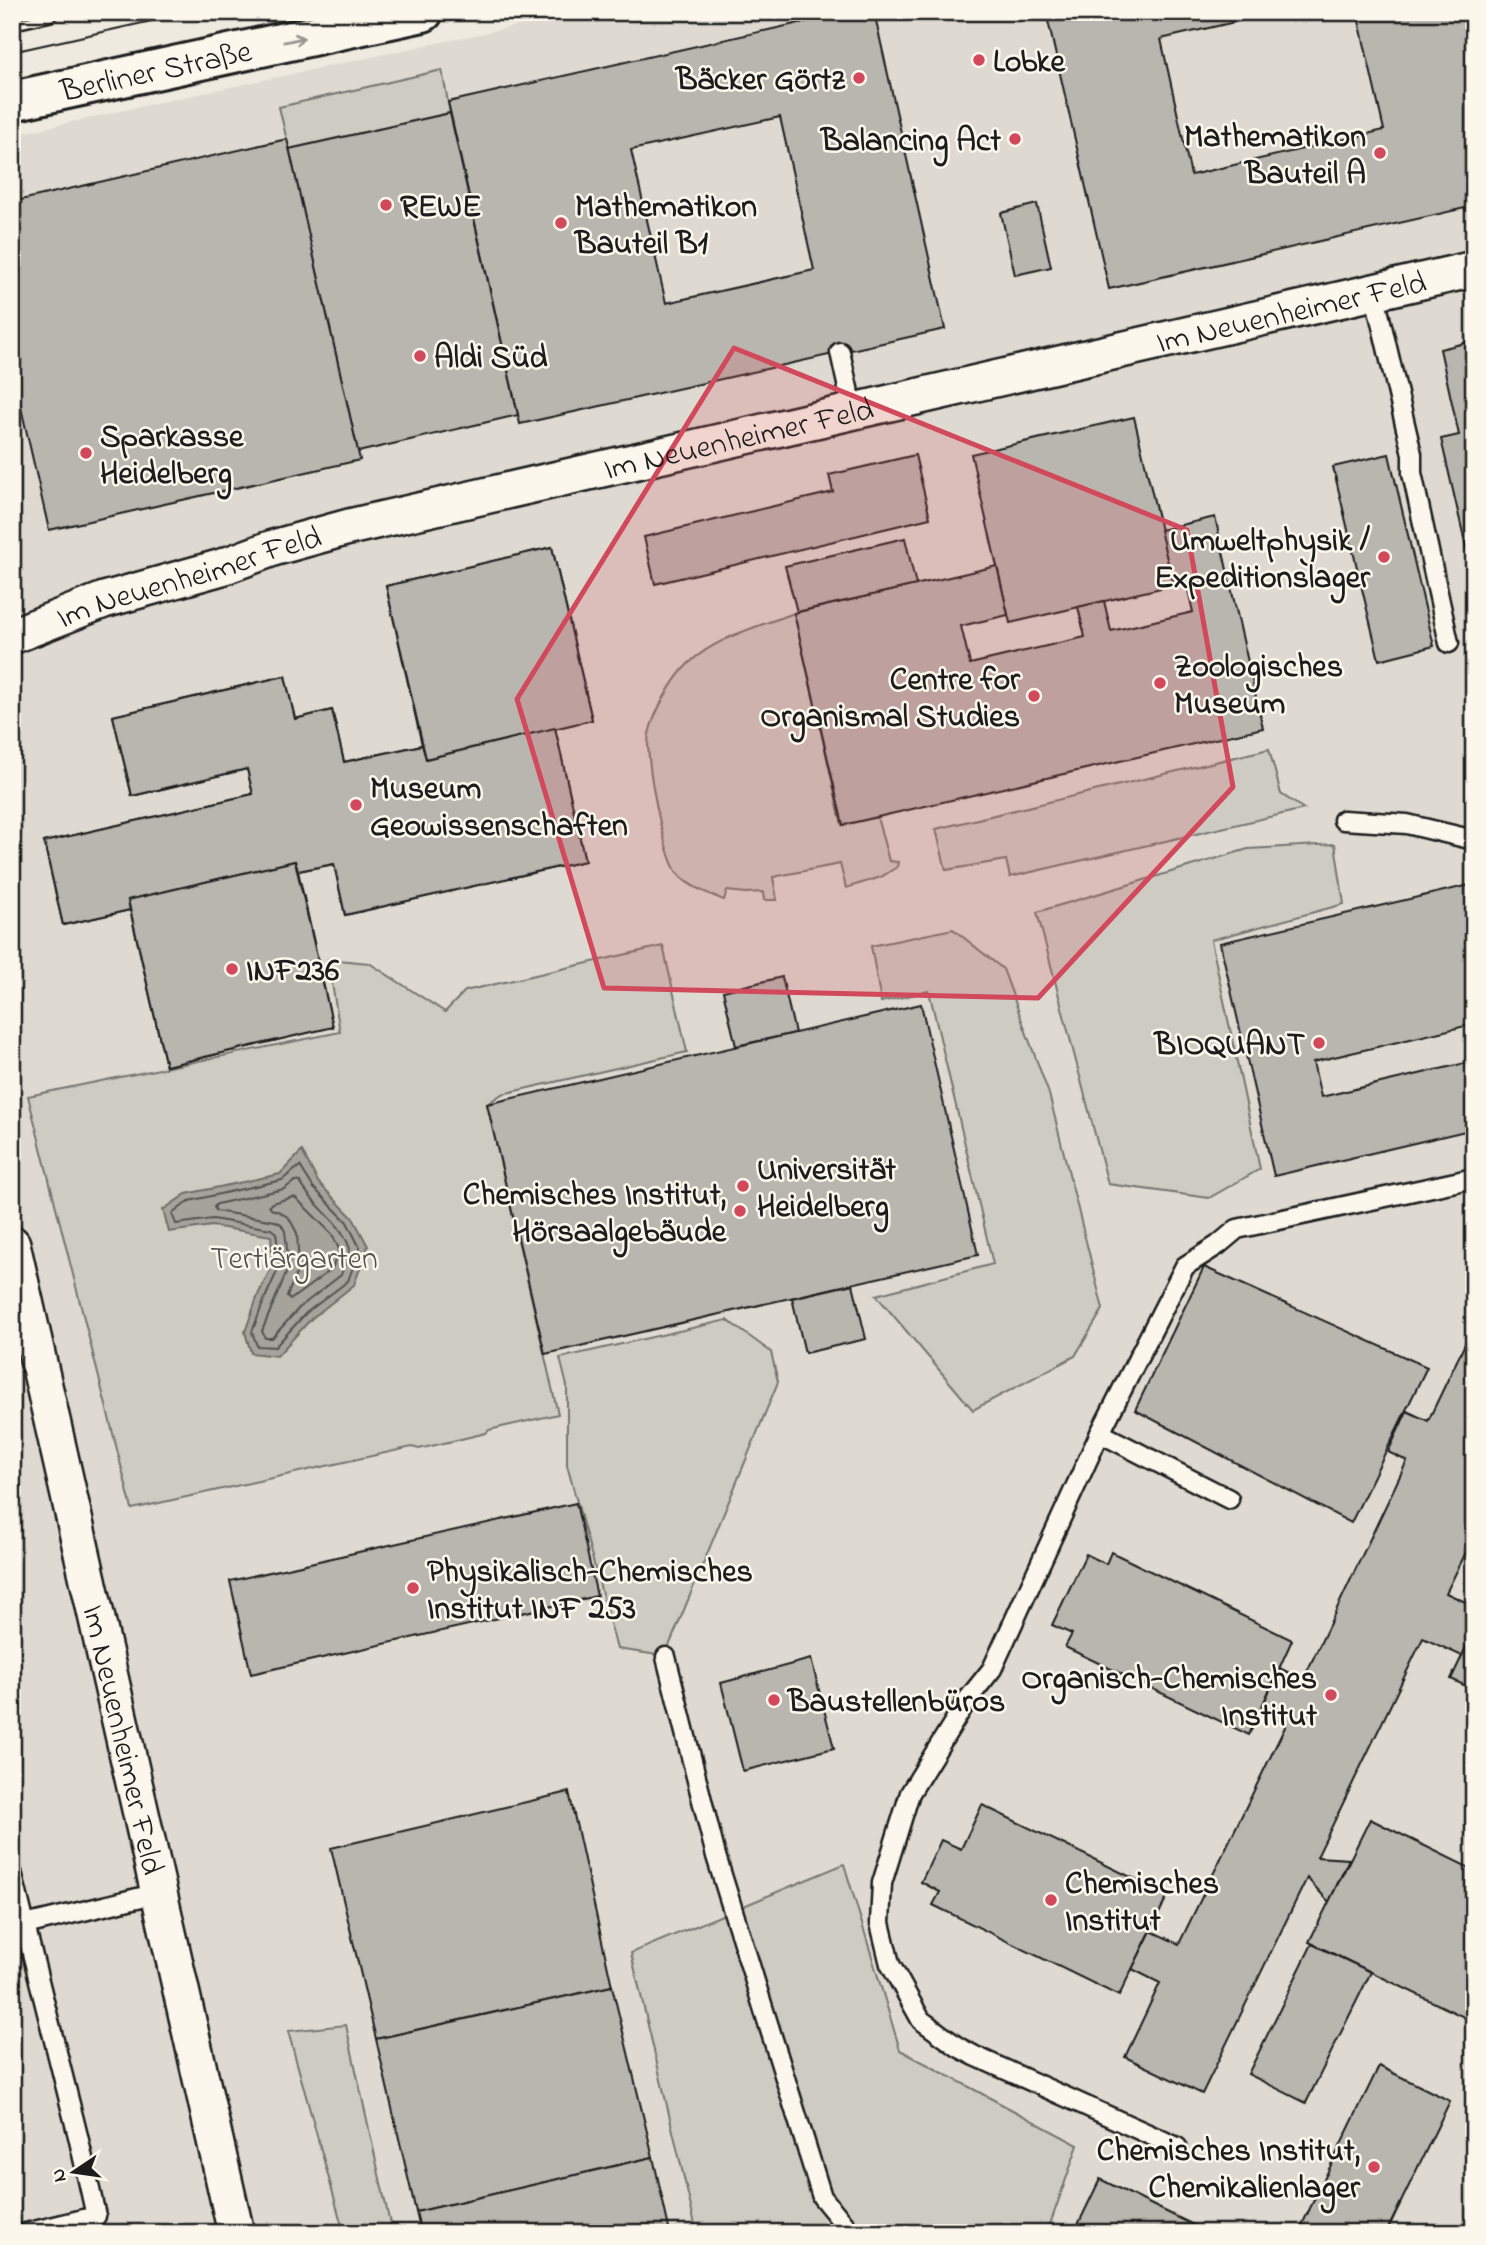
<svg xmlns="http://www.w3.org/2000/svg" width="1486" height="2245" font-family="'Indie Flower',sans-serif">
<rect width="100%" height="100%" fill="#eeeadf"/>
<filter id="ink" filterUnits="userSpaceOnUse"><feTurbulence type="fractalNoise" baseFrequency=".0143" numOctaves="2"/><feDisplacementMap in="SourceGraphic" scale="14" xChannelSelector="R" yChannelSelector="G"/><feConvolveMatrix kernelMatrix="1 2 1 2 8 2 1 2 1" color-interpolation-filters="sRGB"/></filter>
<g filter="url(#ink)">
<polygon fill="#dedad1" points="582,12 1474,12 1474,2233 12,2233 12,139 23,133 170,100"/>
<g fill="#ceccc2" stroke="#75746f" stroke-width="2">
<polygon points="442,70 450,113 289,149 279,107"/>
<path d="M794 613 842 825 877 817 889 861 898 862 897 867 881 877 846 888 840 864 773 877 777 900H764L763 892 746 893 727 891 724 900C709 894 689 887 678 874 664 858 644 755 649 734 654 712 672 680 688 664 716 637 758 627 794 613Z"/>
<polygon points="1269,749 1281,794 1304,809 1010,877 1006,860 946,870 936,829"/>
<polygon points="1335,844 1344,904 1211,940 1260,1169 1209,1198 1108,1184 1037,912 1248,849"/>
<polygon points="953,929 1003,969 1049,1094 1103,1309 1075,1356 973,1410 876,1295 993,1264 929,991 881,1002 871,946"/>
<polygon points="663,946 687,1052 502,1094 487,1104 558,1414 489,1430 486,1433 419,1449 412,1447 132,1509 28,1096 340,1032 328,959 369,963 445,1012 465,991"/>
<polygon points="727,1320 771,1352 778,1382 665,1656 617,1649 567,1465 567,1386 560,1358"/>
<polygon points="844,1864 900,2050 1078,2145 1047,2233 697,2233 631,1953"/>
<polygon points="346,2025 392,2233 344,2233 288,2031"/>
</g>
<polygon fill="#a6a39d" stroke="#6f6d69" stroke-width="2" points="302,1151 318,1182 353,1218 368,1246 354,1285 311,1319 277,1356 251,1353 245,1332 258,1295 273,1264 271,1236 212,1226 169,1232 163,1210 186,1194 280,1174"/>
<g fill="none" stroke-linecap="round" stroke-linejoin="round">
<g stroke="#535250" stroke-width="2">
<polygon points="300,1166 313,1187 347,1222 360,1248 348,1281 306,1313 275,1347 257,1346 252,1332 265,1298 280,1265 276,1233 271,1229 213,1219 176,1224 172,1214 189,1201 282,1180"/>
<path d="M295 1181 300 1182C313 1207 341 1220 350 1249L341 1275 300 1307 272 1338H265L262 1331 289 1266 285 1231 281 1224 275 1221 216 1211 214 1207 217 1204 284 1189Z"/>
<polygon points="293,1197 296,1198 332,1234 339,1249 332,1269 290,1300 287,1296 299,1267 297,1233 289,1218 280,1212 271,1209 269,1206 272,1203"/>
</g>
</g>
<g fill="#b9b6af" stroke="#1c1c1c" stroke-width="2" fill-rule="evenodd">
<path d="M848 12H874L945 329 520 424 448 102ZM780 117 814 270 666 303 631 150Z"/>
<polygon points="1046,12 1278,12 1161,39 1191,175 1384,130 1357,12 1474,12 1474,206 1109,289"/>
<polygon points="450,113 518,415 358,452 289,149"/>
<polygon points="287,139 360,460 49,530 12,368 12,202"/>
<polygon points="1037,204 1051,267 1015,275 1001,213"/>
<polygon points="1474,333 1474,581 1441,439 1459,435 1440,349 1465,343"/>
<polygon points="1134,417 1174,585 1010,623 971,454"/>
<polygon points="1389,454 1434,646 1379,660 1333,467"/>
<polygon points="915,455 930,518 655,584 644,537 833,492 829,475"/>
<polygon points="1215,517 1263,728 843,825 794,613 997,566 1008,615 961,626 970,664 1085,637 1078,607 1104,601 1111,631 1193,612 1185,577 1172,580 1160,530"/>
<polygon points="905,538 916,585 797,612 785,566"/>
<polygon points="552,547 592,720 555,728 585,861 345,915 334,864 298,871 333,1027 166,1066 130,910 63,925 44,842 253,794 247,769 132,796 113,716 285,676 295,719 332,710 344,762 422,745 386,586"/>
<polygon points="552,547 592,720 426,759 386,586"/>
<polygon points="285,676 295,719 332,710 344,762 422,745 426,759 555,728 585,861 345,915 334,864 298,871 295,861 128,900 130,910 63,925 44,842 253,794 247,769 132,796 113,716"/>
<polygon points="295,861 333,1027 166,1066 128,900"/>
<polygon points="1474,884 1474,1024 1313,1062 1321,1097 1474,1061 1474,1129 1274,1176 1220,943"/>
<polygon points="782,977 795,1033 736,1046 723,991"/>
<polygon points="921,1004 978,1255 545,1354 487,1104"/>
<polygon points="1204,1267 1427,1367 1351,1523 1135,1410"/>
<polygon points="853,1284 866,1339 805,1353 792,1298"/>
<polygon points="1474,1325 1474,1536 1446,1593 1474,1606 1474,1631 1462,1656 1423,1638 1317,1857 1349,1859 1329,1902 1307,1878 1202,2094 1125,2057 1160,1983 1132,1969 1151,1931 1179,1944 1286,1725 1260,1711 1280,1668 1303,1680 1407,1461 1388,1452 1407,1411 1428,1421"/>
<polygon points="576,1503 597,1596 251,1674 230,1581"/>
<polygon points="1111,1552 1292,1640 1249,1735 1065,1647 1072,1634 1052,1625 1086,1554 1106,1564"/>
<polygon points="1474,1631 1474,1690 1451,1679"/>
<polygon points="811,1659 834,1748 743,1771 721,1683"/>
<polygon points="569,1792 612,1986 376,2039 331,1848"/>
<polygon points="982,1805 1168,1895 1119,1996 933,1905 940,1892 921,1882 941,1840 961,1849"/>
<polygon points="1370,1819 1474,1870 1474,2022 1309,1942"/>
<polygon points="1312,1944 1371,1972 1306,2103 1248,2074"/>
<polygon points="612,1986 653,2157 416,2212 376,2039"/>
<polygon points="1379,2066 1450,2101 1386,2233 1298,2233"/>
<polygon points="653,2157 670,2233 421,2233 416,2212"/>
<polygon points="1100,2179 1152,2205 1210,2233 1074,2233"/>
</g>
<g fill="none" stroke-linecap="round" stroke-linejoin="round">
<g stroke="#1c1c1c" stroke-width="23">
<g id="service">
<polyline points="12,20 48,12"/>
<polyline points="1374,292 1412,454 1412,473 1449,643"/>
<polyline points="840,352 853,411"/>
<polyline points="1343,820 1407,824 1474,840"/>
<polyline points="1100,1433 1229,1499"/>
<polyline points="666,1657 716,1856 822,2197 849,2230"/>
<polyline points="12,1872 25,1925"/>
<polyline points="1177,2147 975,2056 958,2047 921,2020 890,1964 880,1923 882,1883 910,1793 968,1699 992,1669 1100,1433 1185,1266 1218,1245 1237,1229 1474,1178"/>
<polyline points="26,2233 96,2216 78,2136 25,1925 158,1893"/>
</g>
</g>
<g stroke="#1c1c1c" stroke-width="40">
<g id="minor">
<path id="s1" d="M12 636 104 600 222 567 273 548 349 527 1474 269"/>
<path id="s2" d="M12 1244 236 2233"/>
</g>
</g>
<g stroke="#1c1c1c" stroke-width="44">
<g id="primary">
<path id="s3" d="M12 101 423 12"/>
</g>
</g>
<use href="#service" stroke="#fbf7ec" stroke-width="18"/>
<use href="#minor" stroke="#fbf7ec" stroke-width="35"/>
<use href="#primary" stroke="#fbf7ec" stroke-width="38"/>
<g stroke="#1c1c1c" stroke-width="2">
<polyline points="12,20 48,12"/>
<polyline points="12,52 192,12"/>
</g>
</g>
<defs><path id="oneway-shaft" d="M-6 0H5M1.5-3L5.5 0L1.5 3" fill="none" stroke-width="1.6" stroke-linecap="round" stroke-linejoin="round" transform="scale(1.75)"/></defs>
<use stroke="#97948e" href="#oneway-shaft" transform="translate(294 40) rotate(-12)"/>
</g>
<path fill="#d1495b" fill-opacity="0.2" stroke="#d1495b" stroke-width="5" stroke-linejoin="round" d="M734 348 1187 530 1233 787 1038 998 604 988 517 699Z"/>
<g fill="#d1495b" stroke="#fbf7ec" stroke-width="2.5">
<circle cx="979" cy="60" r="7"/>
<circle cx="859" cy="78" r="7"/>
<circle cx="1015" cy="139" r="7"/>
<circle cx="1380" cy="153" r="7"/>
<circle cx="386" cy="205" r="7"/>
<circle cx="561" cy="223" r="7"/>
<circle cx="420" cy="356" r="7"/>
<circle cx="86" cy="453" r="7"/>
<circle cx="1384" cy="557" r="7"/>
<circle cx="1160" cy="683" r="7"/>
<circle cx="1034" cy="696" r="7"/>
<circle cx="356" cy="805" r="7"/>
<circle cx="232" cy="969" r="7"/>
<circle cx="1319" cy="1043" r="7"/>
<circle cx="743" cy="1186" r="7"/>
<circle cx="740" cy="1211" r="7"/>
<circle cx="413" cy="1588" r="7"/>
<circle cx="1331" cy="1695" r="7"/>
<circle cx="774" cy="1700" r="7"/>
<circle cx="1051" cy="1900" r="7"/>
<circle cx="1374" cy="2167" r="7"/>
</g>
<g text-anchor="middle" stroke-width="5" stroke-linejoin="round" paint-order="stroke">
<g font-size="32" font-weight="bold" fill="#1c1c1c" stroke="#fbf7ec" text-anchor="start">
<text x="993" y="71">Lobke</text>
<text x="845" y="89" text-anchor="end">Bäcker Görtz</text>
<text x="1366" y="146" text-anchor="end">Mathematikon<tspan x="1366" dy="37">Bauteil A</tspan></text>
<text x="1001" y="150" text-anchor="end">Balancing Act</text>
<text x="400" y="216">REWE</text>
<text x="575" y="216">Mathematikon<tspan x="575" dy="37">Bauteil B1</tspan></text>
<text x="434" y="367">Aldi Süd</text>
<text x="100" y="446">Sparkasse<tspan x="100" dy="37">Heidelberg</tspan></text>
<text x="1370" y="550" text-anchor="end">Umweltphysik /<tspan x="1370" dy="37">Expeditionslager</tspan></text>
<text x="1174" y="676">Zoologisches<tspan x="1174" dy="37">Museum</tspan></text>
<text x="1020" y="689" text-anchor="end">Centre for<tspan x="1020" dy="37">Organismal Studies</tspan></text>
<text x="370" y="798">Museum<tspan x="370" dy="37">Geowissenschaften</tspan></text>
<text x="246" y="980">INF236</text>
<text x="1305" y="1054" text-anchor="end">BIOQUANT</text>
<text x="757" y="1179">Universität<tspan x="757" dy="37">Heidelberg</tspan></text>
<text x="726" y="1204" text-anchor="end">Chemisches Institut,<tspan x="726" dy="37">Hörsaalgebäude</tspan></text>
<text x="427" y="1581">Physikalisch-Chemisches<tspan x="427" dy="37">Institut INF 253</tspan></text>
<text x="1317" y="1688" text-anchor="end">Organisch-Chemisches<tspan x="1317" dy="37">Institut</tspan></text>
<text x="788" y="1711">Baustellenbüros</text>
<text x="1065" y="1893">Chemisches<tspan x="1065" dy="37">Institut</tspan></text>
<text x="1360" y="2160" text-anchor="end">Chemisches Institut,<tspan x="1360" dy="37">Chemikalienlager</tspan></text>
</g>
<g font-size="32" fill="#1c1c1c" stroke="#fbf7ec">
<text dy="11" stroke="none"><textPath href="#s3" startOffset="147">Berliner Straße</textPath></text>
<text dy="11" stroke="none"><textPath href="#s1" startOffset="1321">Im Neuenheimer Feld</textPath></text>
<text dy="11" stroke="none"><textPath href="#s1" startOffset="754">Im Neuenheimer Feld</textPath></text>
<text dy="11" stroke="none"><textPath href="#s1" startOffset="187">Im Neuenheimer Feld</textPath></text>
<text dy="11" stroke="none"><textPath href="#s2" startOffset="508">Im Neuenheimer Feld</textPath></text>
</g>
<g font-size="32" fill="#51514e" stroke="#fbf7ec">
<text x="294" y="1268">Tertiärgarten</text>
</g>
</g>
<rect width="1486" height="2245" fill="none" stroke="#fbf7ec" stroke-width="42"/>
<rect x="21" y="21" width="1444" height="2203" fill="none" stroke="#1c1c1c" stroke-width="2.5" filter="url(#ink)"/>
<g transform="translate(74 2172) rotate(257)" stroke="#fbf7ec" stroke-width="5" paint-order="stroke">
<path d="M0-5L12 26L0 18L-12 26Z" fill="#1c1c1c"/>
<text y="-10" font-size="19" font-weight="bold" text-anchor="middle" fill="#1c1c1c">N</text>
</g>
</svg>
